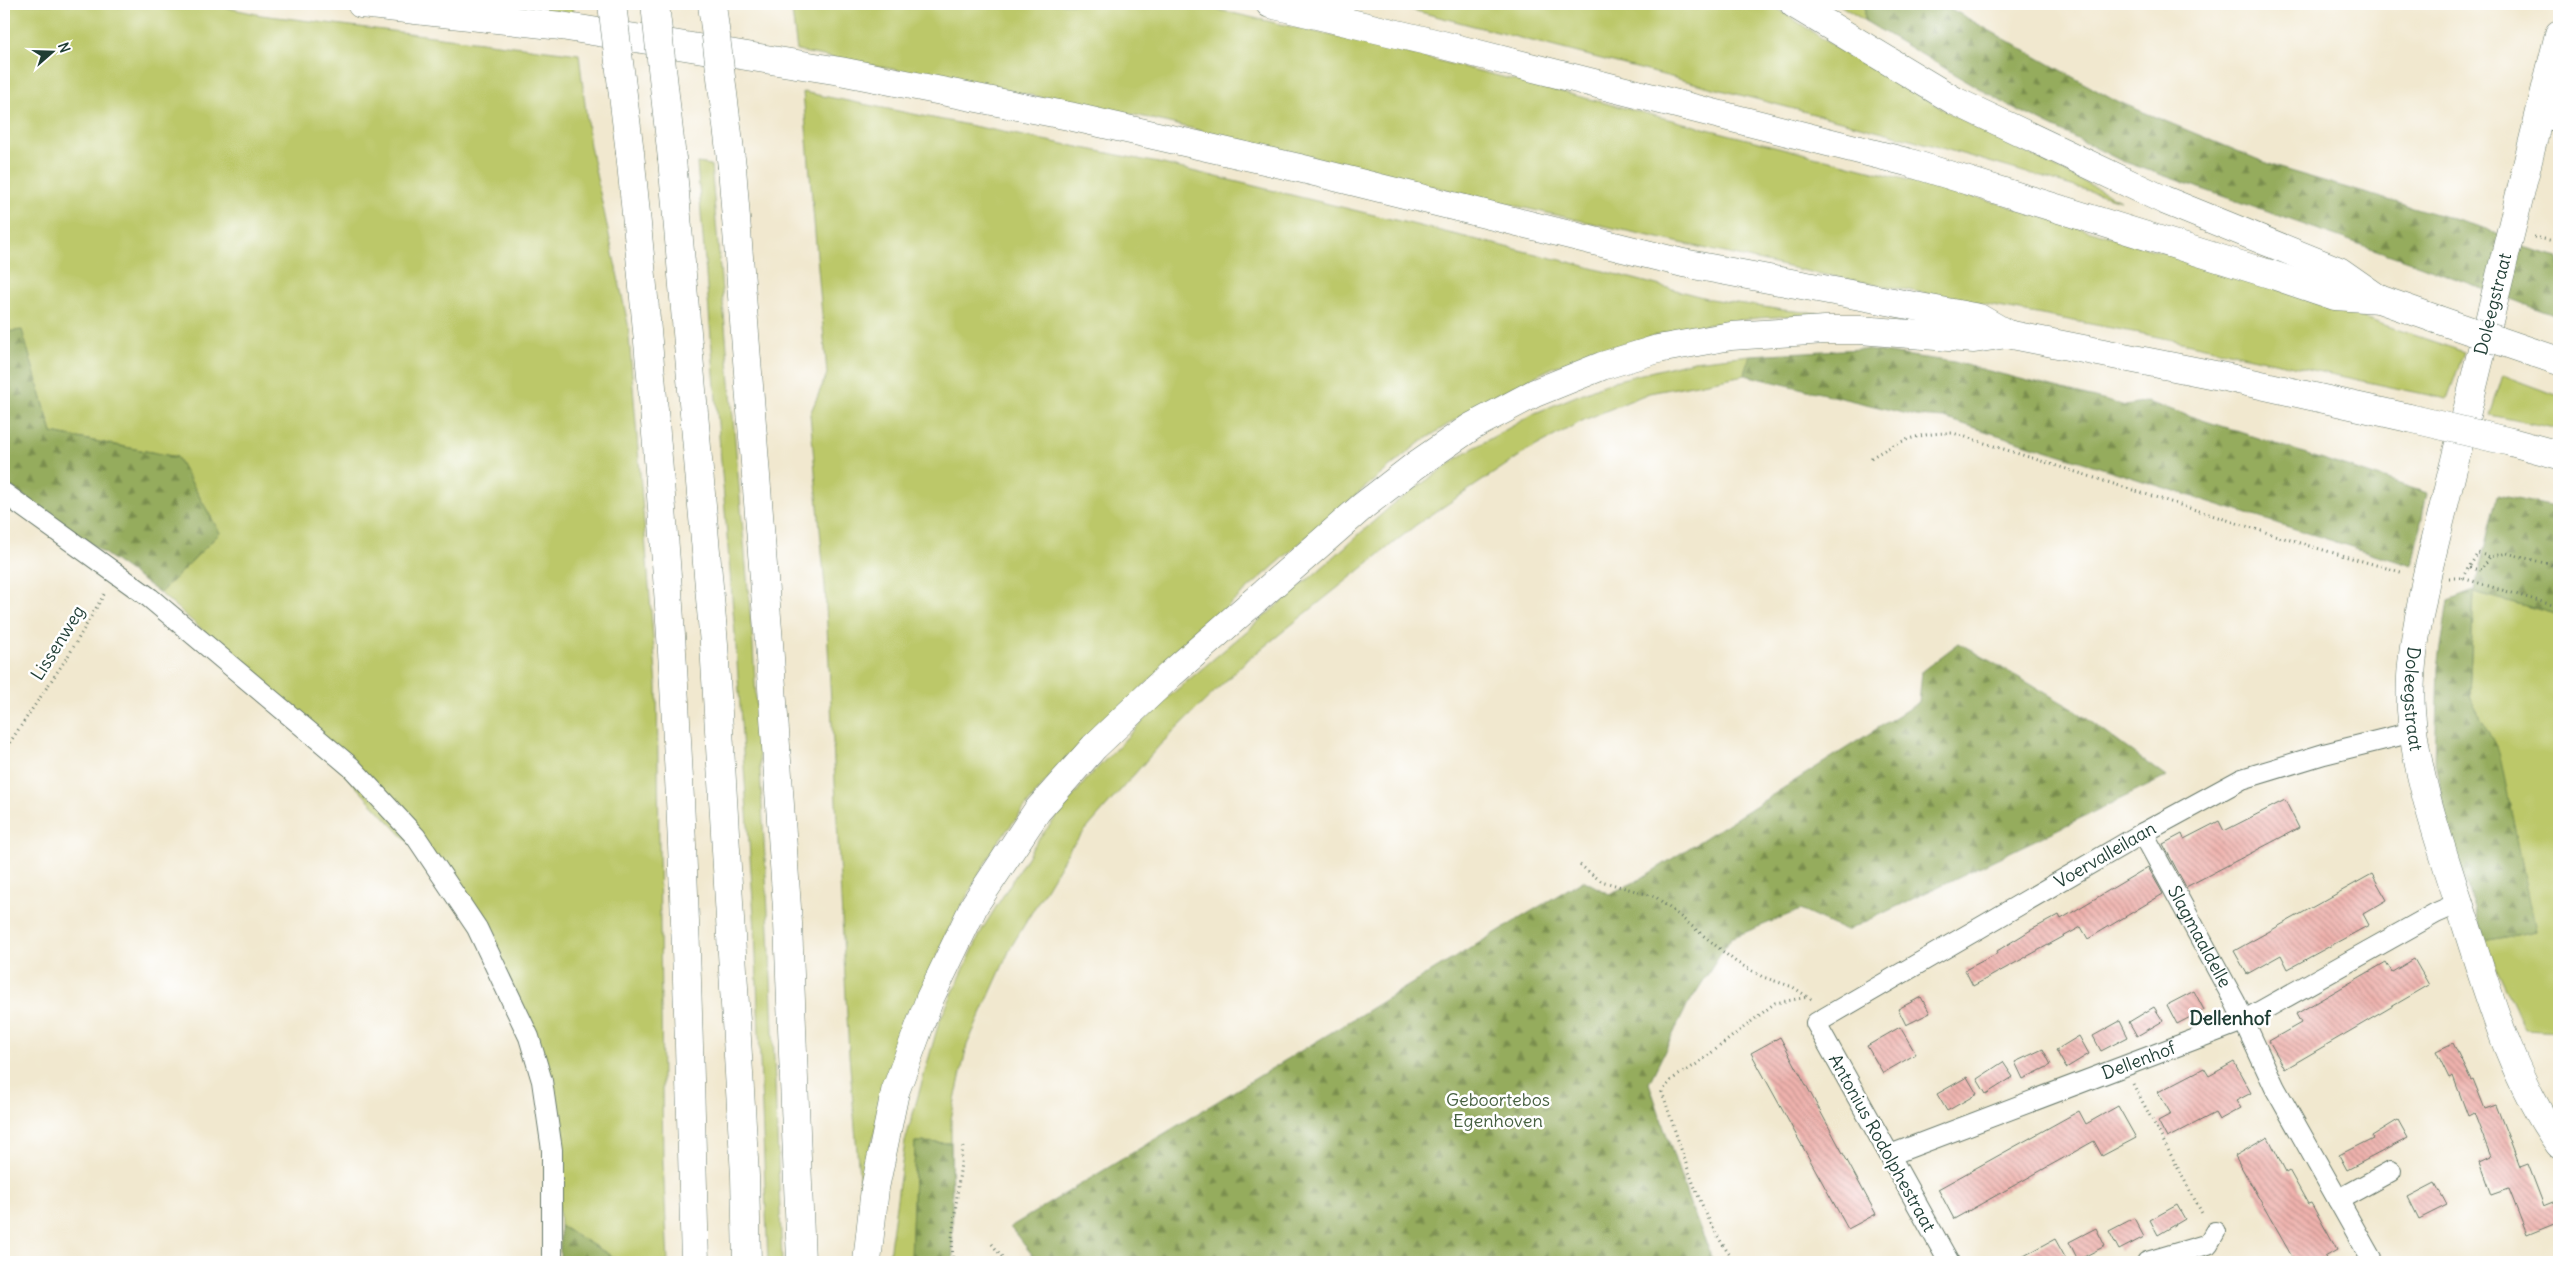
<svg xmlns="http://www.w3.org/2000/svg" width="2563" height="1266" font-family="Delius,sans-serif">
<defs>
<pattern id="forest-firs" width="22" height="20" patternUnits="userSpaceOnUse" patternTransform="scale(1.25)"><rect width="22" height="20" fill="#95ac5d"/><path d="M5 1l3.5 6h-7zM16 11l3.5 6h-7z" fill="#798d4e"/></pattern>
<pattern id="building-back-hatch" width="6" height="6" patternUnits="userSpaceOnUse" patternTransform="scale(1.25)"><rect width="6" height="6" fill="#efb2ad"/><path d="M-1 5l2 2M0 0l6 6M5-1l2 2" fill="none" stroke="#c1928e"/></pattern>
</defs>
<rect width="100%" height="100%" fill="#fff"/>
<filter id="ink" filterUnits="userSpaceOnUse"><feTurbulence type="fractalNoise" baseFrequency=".02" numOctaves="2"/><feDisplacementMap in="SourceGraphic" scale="10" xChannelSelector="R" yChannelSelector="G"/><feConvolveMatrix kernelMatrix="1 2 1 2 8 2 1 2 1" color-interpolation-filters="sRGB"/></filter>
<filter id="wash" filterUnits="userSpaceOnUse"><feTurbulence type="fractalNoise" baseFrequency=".0096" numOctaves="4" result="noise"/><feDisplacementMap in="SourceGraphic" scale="20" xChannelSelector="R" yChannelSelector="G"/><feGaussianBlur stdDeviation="1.12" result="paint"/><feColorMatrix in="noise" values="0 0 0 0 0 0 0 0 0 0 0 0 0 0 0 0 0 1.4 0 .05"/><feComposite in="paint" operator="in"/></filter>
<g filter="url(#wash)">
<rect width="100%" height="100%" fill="#f1e8cf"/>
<g fill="#bcc869" stroke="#6e824e">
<polygon points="4,4 210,4 261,15 579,54 590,146 628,324 657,686 663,1163 668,1262 622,1262 560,1226 552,1085 486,925 239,662 160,593 220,533 177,457 52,433 22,331 4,332"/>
<polygon points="490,4 573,4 574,15"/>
<polygon points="791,4 1192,4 1396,50 1995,202 2237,275 2464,352 2447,399 2144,334 1810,272 1489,200 1140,116 797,51"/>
<polygon points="1389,4 1771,4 1826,41 1967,123 2120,200 1914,140"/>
<polygon points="1838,4 1865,4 1865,21"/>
<polygon points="803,92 1163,164 1573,263 1710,299 1783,310 1827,314 1757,318 1684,328 1622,344 1554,367 1485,401 1419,443 1333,514 1233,602 1055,770 996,844 946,934 883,1101 860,1188 849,1055 825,587 810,414 827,374"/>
<polygon points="697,163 711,165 753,646 769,929 782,1262 768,1262 755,931 736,647"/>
<polygon points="1750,355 1745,375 1649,393 1584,420 1527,451 1416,525 1245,662 1159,746 1071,847 1011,947 967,1045 951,1119 951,1143 915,1142 911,1262 888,1262 905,1142 939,1022 983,928 1037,841 1087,779 1154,709 1317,572 1392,505 1465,453 1535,413 1610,382 1693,361"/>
<polygon points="2503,375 2559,396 2559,429 2490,415"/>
<polygon points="2474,592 2559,615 2559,1031 2525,1029 2484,941 2536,931 2469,696"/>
</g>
<g fill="url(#forest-firs)" stroke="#5a7448">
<polygon points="1865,4 1942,4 2112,99 2276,167 2487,229 2522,247 2559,257 2559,317 2422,266 2122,161 2004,103 1865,21"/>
<polygon points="22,330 52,433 177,457 220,533 160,593 4,482 4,332"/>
<polygon points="1860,349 1954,362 2126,406 2147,402 2427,493 2412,566 1944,418 1916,416 1745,375 1750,355"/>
<polygon points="2497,495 2559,508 2559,615 2474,592 2469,696 2499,752 2536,931 2484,941 2448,826 2435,763 2438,667 2448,601 2474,591"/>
<polygon points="1959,643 2075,710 2166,777 1846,931 1800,910 1731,938 1686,1008 1649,1083 1690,1204 1714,1262 1038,1262 1010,1227 1583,880 1609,894 1637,881 1919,702 1922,671"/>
<polygon points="915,1142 951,1143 953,1262 911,1262"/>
<polygon points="560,1226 622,1262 560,1262"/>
</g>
<g id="blocks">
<g fill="url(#building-back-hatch)">
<polygon points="2285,800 2299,828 2186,887 2163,844 2182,834 2184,839 2219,821 2224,831"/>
<polygon points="2148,867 2163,894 2088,939 2081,927 1973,986 1965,970 1998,953 1997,951 2031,930 2059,915 2061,919"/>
<polygon points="2372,874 2387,900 2363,914 2369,925 2288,969 2281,955 2247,974 2234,951"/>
<polygon points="2414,959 2429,985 2285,1069 2269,1041 2301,1023 2296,1014 2386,962 2392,972"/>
<polygon points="2194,991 2204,1010 2177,1024 2167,1005"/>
<polygon points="1921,997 1930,1013 1906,1025 1898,1009"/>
<polygon points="2154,1007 2163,1021 2137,1036 2129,1022"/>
<polygon points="2120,1021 2128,1037 2101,1051 2093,1036"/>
<polygon points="1900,1027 1916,1054 1883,1073 1867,1046"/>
<polygon points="2079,1036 2089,1054 2066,1068 2056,1050"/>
<polygon points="1780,1037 1876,1214 1848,1229 1751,1053"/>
<polygon points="2453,1043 2471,1080 2473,1079 2485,1109 2496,1105 2520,1167 2528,1164 2544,1206 2559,1200 2559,1222 2527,1235 2509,1189 2492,1195 2480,1162 2491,1157 2474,1113 2468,1116 2453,1076 2449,1078 2436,1051"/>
<polygon points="2043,1049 2051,1065 2023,1079 2015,1062"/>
<polygon points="2003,1062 2013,1077 1986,1094 1977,1079"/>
<polygon points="2234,1062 2251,1093 2236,1101 2241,1108 2219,1120 2215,1113 2167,1138 2158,1121 2171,1114 2158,1092 2204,1068 2209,1076"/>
<polygon points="1967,1077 1977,1094 1947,1111 1937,1094"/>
<polygon points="2118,1106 2136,1138 2102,1156 2094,1141 1954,1219 1938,1189 2079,1111 2086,1124"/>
<polygon points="2398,1120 2408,1138 2347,1170 2339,1155 2373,1138 2372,1136"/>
<polygon points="2268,1137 2286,1172 2289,1170 2308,1204 2311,1203 2337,1250 2325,1257 2328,1262 2295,1262 2235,1156"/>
<polygon points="2435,1183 2447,1205 2419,1219 2408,1197"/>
<polygon points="2177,1205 2185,1219 2158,1235 2150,1220"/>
<polygon points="2134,1218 2144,1237 2119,1250 2109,1231"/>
<polygon points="2096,1228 2105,1246 2078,1260 2069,1242"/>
<polygon points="2055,1239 2065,1257 2056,1262 2013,1262"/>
</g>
</g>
</g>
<g filter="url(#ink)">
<use href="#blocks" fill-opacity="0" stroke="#68796a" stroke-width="1"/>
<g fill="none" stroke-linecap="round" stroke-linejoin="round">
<g stroke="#68796a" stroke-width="12">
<g id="lane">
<polyline points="2543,102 2559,107"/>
<polyline points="2539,123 2559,128"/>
</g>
</g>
<g stroke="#68796a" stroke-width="22">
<g id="street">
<polyline points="4,493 150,598 351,767 416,837 477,928 529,1037 542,1081 552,1150 552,1262"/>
<path id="s1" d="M2143 833 2235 1002 2275 1088 2373 1262"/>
<path id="s2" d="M1890 1155 2243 1021 2436 913 2459 903"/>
<polyline points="2338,1200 2391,1171"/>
<path id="s3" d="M1949 1262 1816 1023 2143 833 2242 779 2324 754 2413 732"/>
<polyline points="2147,1262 2208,1244 2215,1232"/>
</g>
</g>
<g stroke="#68796a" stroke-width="29">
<g id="secondary">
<path id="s4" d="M2559 34 2426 579C2418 623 2408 666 2411 710 2416 779 2441 846 2462 912 2488 992 2510 1075 2559 1144"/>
</g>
</g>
<g stroke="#68796a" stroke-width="29">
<g id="highway">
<polyline points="361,4 561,26 840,71 1069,116 1299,168 1683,263 1979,318 2007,334 2225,377 2409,418"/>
<polyline points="1270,4 1427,41 1907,162 2273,275 2335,296 2379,299 2436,319"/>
<polyline points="1794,4 1955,101 2164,200 2339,271 2379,299"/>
<path d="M630 153C649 342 666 531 676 721 686 901 690 1082 695 1262"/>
<polyline points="672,159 714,644 745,1176 747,1262"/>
<polyline points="732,167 769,643 788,923 801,1262"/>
<polyline points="2535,353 2559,361"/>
<polyline points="2511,442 2559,455"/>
<polyline points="867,1262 875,1188 895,1092 930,998 975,904 1037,811 1094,747 1171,674 1363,506 1416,465 1471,427 1535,393 1602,366 1658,349 1731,336 1825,330 1860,330 1974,339 2007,334"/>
</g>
</g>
<g stroke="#68796a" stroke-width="3" stroke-dasharray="1 4" stroke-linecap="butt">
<polyline points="2534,237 2559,242"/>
<path d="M1871 458C1900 440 1918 433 1953 433L2306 545 2404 573"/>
<polyline points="2470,568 2481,570 2490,557"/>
<polyline points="2449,578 2462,578 2559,607"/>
<polyline points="2462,578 2478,553 2490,557 2507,553 2559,567"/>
<polyline points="4,751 70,653 106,591"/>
<polyline points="1580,865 1601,881 1656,897 1736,962 1763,977 1793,987 1814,1001"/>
<polyline points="2133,1084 2203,1215"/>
<polyline points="992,1244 1006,1262"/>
<polyline points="953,1262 952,1238 963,1146"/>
<path d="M1735 1262C1698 1214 1682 1149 1662 1092L1672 1079 1697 1064 1775 1003 1808 997"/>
</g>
<use href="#lane" stroke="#fff" stroke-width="10"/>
<use href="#street" stroke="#fff" stroke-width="20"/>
<use href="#secondary" stroke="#fff" stroke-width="28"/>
<use href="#highway" stroke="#fff" stroke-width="28"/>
<g stroke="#68796a" stroke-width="29" stroke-linecap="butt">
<g id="highway-bridge">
<polyline points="612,4 630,153"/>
<polyline points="655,4 672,159"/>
<polyline points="712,4 732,167"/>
<polyline points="2436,319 2535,353"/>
<polyline points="2409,418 2511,442"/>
</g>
</g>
<use href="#highway-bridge" stroke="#fff" stroke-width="28"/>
</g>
</g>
<g text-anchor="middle" stroke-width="5" stroke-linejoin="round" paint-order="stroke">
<g font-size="18" fill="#1f3d34" stroke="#fff">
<text transform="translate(2493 304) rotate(-76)" y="6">Doleegstraat</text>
<text transform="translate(58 643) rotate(-58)" y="6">Lissenweg</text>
<text dy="6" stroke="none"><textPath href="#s4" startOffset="682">Doleegstraat</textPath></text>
<text dy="6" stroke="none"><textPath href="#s3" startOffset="608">Voervalleilaan</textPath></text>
<text dy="6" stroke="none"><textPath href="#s1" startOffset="118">Slagmaaldelle</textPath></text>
<text dy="6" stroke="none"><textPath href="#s2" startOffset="266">Dellenhof</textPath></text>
<text transform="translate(1882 1143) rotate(61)" y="6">Antonius Rodolphestraat</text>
</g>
<g font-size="18" fill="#466041" stroke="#fff">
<text x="1498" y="1106">Geboortebos<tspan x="1498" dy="21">Egenhoven</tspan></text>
</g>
<g font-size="19" font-weight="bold" fill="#1f3d34" stroke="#fff">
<text x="2230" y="1025">Dellenhof</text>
</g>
</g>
<rect width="2563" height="1266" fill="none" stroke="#fff" stroke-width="20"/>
<g transform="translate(52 52) rotate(70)" stroke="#ffffff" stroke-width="4" paint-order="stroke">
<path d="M0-4L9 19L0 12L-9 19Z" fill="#1f3d34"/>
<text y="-8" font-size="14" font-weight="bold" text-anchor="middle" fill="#1f3d34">N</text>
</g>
</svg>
